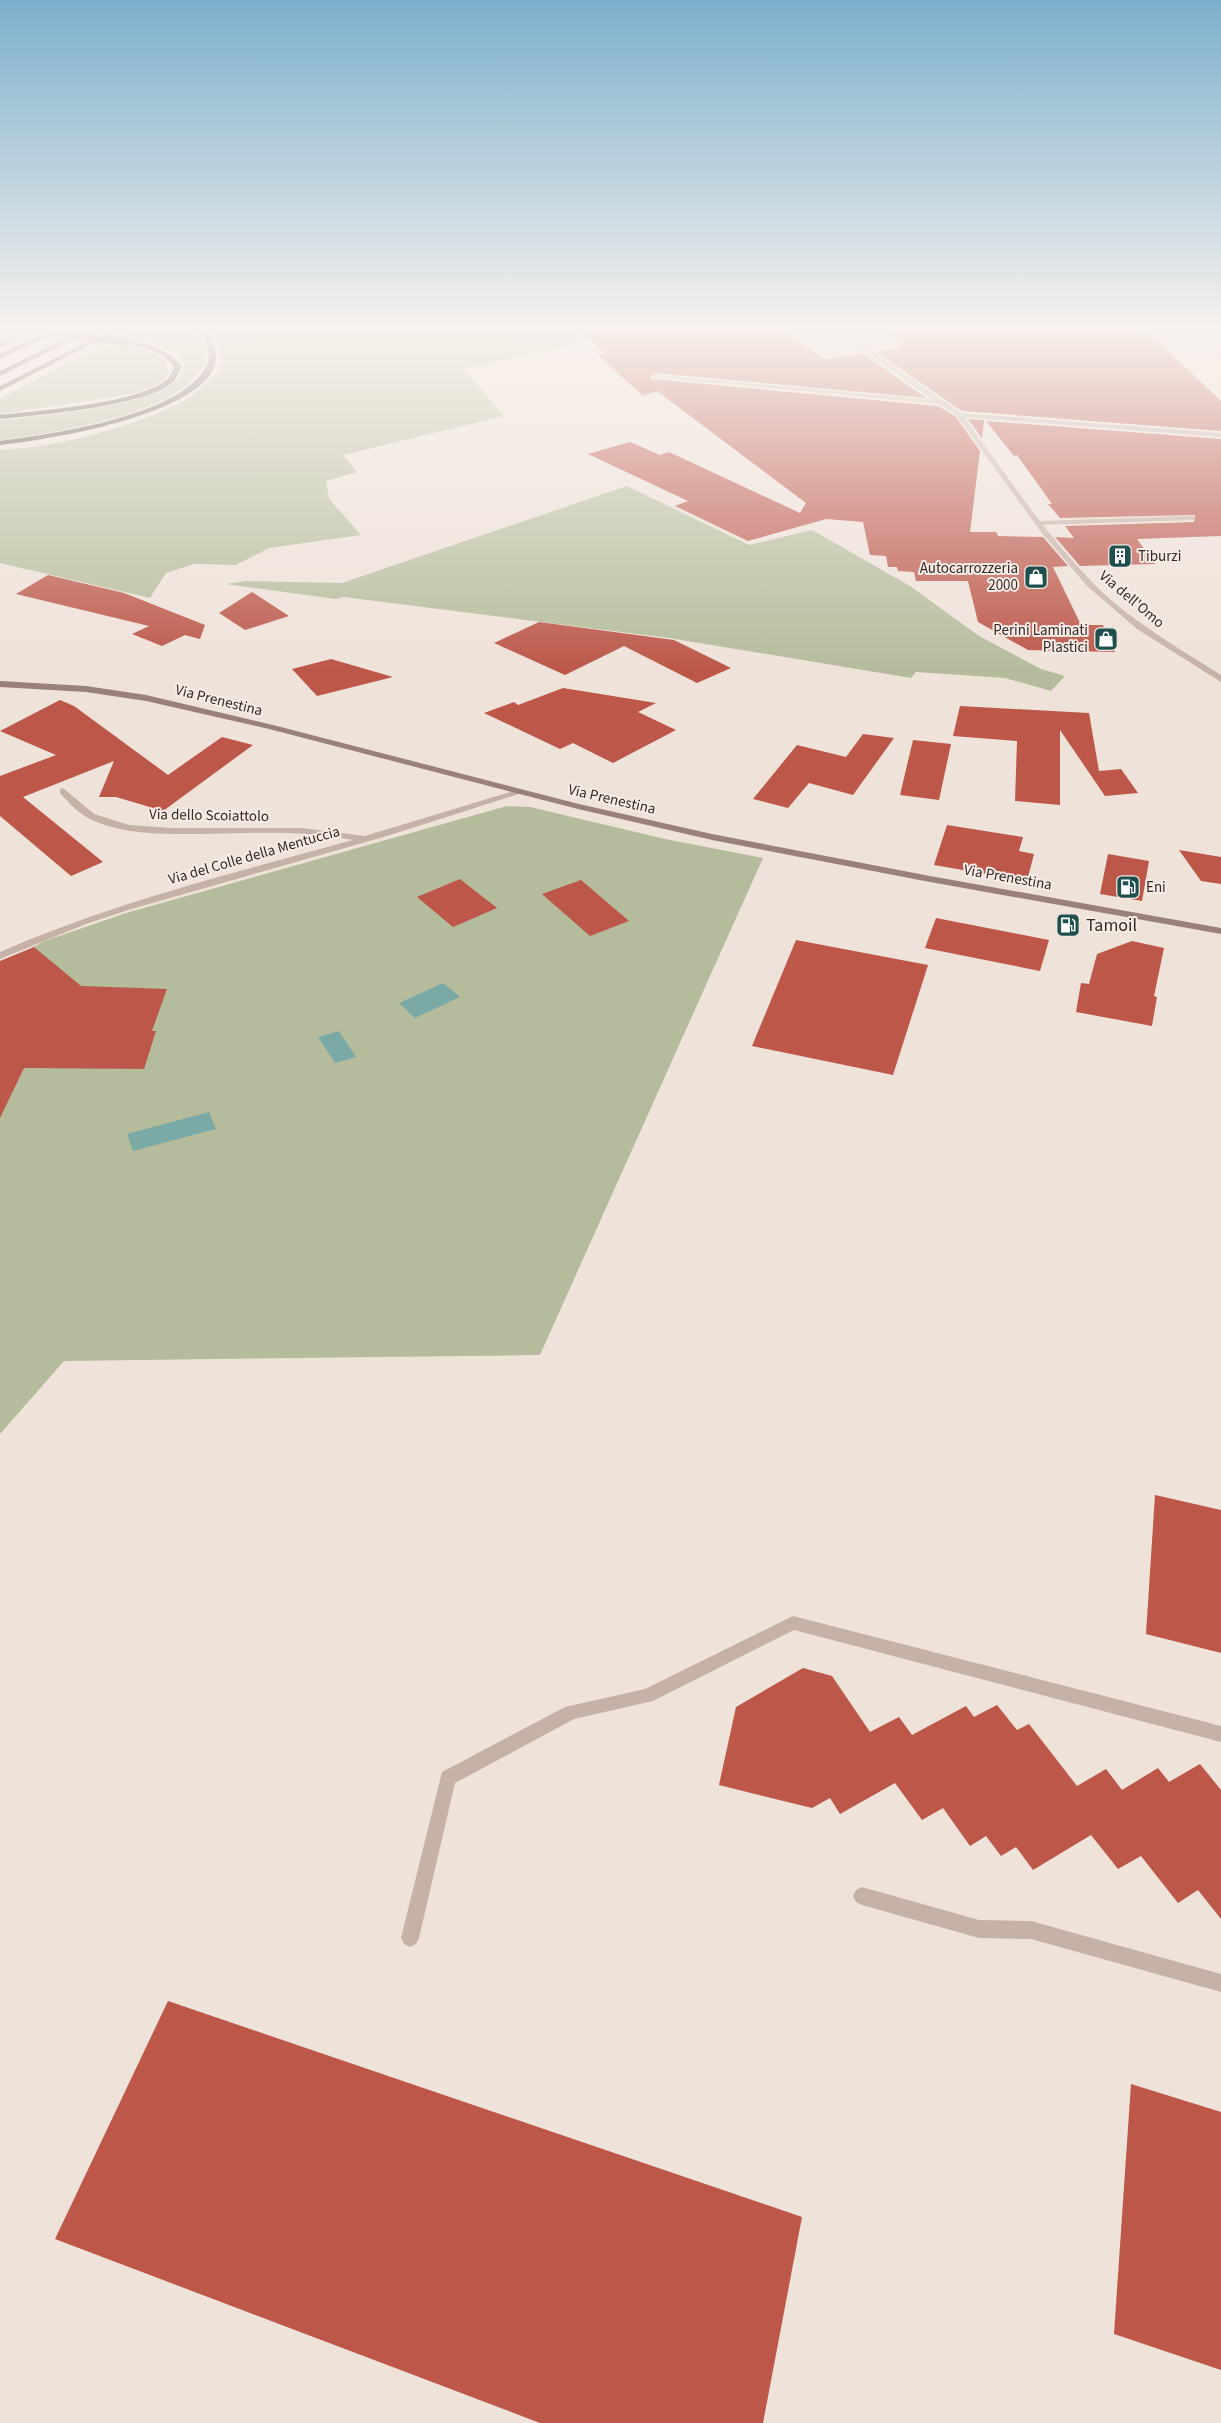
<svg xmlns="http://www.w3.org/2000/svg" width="1221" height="2423" font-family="'Source Sans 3',sans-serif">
<rect width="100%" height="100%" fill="#efe2d9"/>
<g fill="#b5bc9b">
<path d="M129 332H198C202 340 208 351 205 361 187 414 49 434 0 440V420C28 417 192 406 184 363 181 346 134 339 120 336Z"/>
<path d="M213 332H578L588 341 464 369 504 416 343 455 357 472 326 481 329 499 361 535 269 548 236 565 194 564 166 573 150 598 0 563V450C51 448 116 431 163 411 171 407 180 404 187 399 201 389 216 377 224 362Z"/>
<path d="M105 344C126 346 146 349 165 360L168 374C159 386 146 390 132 394L0 414V399Z"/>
<polygon points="627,486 749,545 812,530 910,586 979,636 1041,669 1065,676 1051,691 1005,678 916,672 911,678 669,638 344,597 335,599 226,584 246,581 342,583"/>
<polygon points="507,806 530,807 665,839 763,858 540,1355 64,1361 0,1434 0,964 45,941 126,913"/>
</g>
<g fill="#7ba9a5">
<polygon points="443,983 460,997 415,1018 399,1003"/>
<polygon points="339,1031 356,1057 335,1063 318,1037"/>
<polygon points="209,1112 216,1129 133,1151 127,1134"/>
</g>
<g fill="#bc574a">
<polygon points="581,332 784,332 824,359 864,354 926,398 655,373 650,377 652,379 938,406 956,417 980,451 970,532 996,532 998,536 1043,537 1068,566 1053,567 1081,625 1103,625 1115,652 1028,650 978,622 968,581 916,581 914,572 898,571 897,567 888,567 886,556 870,555 863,522 826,519 748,541 675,506 688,501 588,454 630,442 660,455 669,452 800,513 806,503 657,391 643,396 597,354 605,353"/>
<polygon points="889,332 1148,332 1221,401 1221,431 962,411 876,352 902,348"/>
<polygon points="968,419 984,420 982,439 981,437"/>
<polygon points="986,421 1221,439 1221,536 1137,539 1155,564 1080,566 1055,537 1074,538 1065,526 1194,522 1195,515 1060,518 1048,504 1052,504 1017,455 1014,456"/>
<polygon points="48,575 124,593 205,625 200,639 185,635 162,646 132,634 149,626 16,594"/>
<polygon points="252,592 289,616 245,630 219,613"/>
<polygon points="539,622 674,640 731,668 697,683 624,646 565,675 494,643"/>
<polygon points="331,659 393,677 317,696 292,669"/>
<polygon points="563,688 656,703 638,712 676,730 613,763 573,743 560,749 484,713 514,702 518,705"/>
<polygon points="60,700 74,706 168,775 222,737 253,745 163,811 116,797 99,797 114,761 23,797 103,862 71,876 0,816 0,776 56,755 0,731"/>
<polygon points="960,706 1089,713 1099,771 1121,769 1138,793 1105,796 1060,730 1060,805 1015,801 1017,741 953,736"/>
<polygon points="863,734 894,738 853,795 809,783 788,808 753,799 797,745 846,757"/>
<polygon points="913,740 951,744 939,800 900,795"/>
<polygon points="947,825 1023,837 1019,851 1034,854 1027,881 934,865"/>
<polygon points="1179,850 1221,857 1221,884 1201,881"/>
<polygon points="1108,854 1149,861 1142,901 1100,894"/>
<polygon points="460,879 497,908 453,927 417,897"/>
<polygon points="581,880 629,921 590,936 542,894"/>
<polygon points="936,918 1049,940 1040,971 925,948"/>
<polygon points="796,940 928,965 893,1075 752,1046"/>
<polygon points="1132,941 1164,948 1154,996 1157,997 1152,1026 1076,1012 1081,983 1089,984 1097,954"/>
<polygon points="34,947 81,986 167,989 152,1031 156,1031 144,1069 24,1068 0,1118 0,961"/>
<polygon points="1155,1495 1221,1510 1221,1653 1146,1634"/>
<polygon points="803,1668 832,1676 870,1732 899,1717 912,1735 966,1706 974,1717 997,1705 1017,1730 1029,1724 1077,1786 1106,1769 1122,1790 1158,1768 1169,1782 1200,1764 1221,1790 1221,1919 1198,1890 1178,1903 1141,1856 1118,1869 1091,1835 1033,1870 1016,1847 1001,1856 986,1836 970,1846 943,1808 922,1820 895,1783 840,1814 830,1798 812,1808 719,1785 736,1707"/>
<polygon points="168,2001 802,2217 763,2423 540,2423 55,2239"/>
<polygon points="1131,2084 1221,2112 1221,2370 1114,2334"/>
</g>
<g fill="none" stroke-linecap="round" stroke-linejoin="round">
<g fill="#c6b1a6" fill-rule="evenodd">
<polygon points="1191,516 1194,516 1194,520 1039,525 1035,523 1039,521"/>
<polygon points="793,1616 1221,1726 1221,1742 794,1630 653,1701 574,1719 455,1783 419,1938 416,1944 410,1947 404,1944 401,1938 442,1772 565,1707 645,1689"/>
<polygon points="862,1887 979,1920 1031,1921 1221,1974 1221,1992 1031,1939 979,1938 862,1905 856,1902 853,1896 856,1890"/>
</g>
<g fill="#c6b1a6" fill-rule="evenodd">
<path d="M837 332H844L961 413 1221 433V437L964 417C1005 473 1044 532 1092 582 1129 620 1177 647 1221 675V682L1137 629 1087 586 1041 532 957 416 939 404 652 377 655 375 933 400Z"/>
<polygon points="1196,332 1202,332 1221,351 1221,356"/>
<path d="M63 788 94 814 129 825 170 828H302L365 836 517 790 520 789 525 792 387 836 128 910 86 924 0 959V952C114 902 234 873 353 840 304 830 254 833 205 834 166 834 124 836 88 818 77 812 68 802 60 793V789Z"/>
</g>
<polygon fill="#998078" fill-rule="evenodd" points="0,681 86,686 146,695 273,725 579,804 712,834 930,876 1221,928 1221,934 930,882 712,840 578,809 269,729 146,701 86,692 0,687"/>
<g fill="#53423e" fill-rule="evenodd">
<polygon points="23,332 31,332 0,347 0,342"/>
<polygon points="48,332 56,332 0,359 0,354"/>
<polygon points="79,332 87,332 0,376 0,371"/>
<polygon points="107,332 115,332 0,391 0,386"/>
<path d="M202 332H208C213 341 217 351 216 361 206 415 46 440 0 445V441C52 434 183 416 207 365 212 355 206 341 202 332Z"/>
<path d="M127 340C148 345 168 348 182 367 179 371 177 377 174 381 151 406 36 415 0 419V415C35 411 148 403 169 377 171 375 173 370 174 367 163 350 143 348 125 343Z"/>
</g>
<polyline stroke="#53423e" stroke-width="8" points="59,332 127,342"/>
</g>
<linearGradient id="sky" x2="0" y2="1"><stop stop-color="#7cb0cd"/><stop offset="0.49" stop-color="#f8f2ee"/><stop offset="1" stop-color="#f8f2ee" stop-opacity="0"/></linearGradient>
<rect width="1221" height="671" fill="url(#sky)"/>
<defs>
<g id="building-square" transform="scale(1.25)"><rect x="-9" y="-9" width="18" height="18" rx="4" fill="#20504d" stroke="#f7ece5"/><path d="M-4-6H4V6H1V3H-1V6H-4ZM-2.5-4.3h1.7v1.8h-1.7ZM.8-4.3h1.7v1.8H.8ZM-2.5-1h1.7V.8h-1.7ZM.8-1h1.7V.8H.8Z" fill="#fff"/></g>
<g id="shop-square" transform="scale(1.25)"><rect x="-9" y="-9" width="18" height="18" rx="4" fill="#20504d" stroke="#f7ece5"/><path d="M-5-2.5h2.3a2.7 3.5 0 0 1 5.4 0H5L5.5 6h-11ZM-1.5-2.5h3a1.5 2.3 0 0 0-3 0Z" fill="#fff"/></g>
<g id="fuel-square" transform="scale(1.25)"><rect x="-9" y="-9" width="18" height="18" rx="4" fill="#20504d" stroke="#f7ece5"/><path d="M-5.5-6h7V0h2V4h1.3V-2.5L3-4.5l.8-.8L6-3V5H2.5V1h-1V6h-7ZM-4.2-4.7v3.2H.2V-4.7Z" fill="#fff"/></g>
</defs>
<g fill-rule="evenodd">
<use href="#building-square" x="1120" y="556"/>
<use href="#shop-square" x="1036" y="577"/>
<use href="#shop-square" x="1106" y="639"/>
<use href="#fuel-square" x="1128" y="887"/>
<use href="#fuel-square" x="1068" y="925"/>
</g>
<g text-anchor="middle" stroke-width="4" stroke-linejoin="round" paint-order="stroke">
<g font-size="15" fill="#332926" stroke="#f7ece5" text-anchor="start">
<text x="1138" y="561">Tiburzi</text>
<text x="1018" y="573" text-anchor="end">Autocarrozzeria<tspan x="1018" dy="17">2000</tspan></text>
<text x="1088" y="635" text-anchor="end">Perini Laminati<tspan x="1088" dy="17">Plastici</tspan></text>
<text x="1146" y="892">Eni</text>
</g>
<g font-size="15" fill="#332926" stroke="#f7ece5">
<text transform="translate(1132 599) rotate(40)" y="5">Via dell'Omo</text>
<text transform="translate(219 700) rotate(14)" y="5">Via Prenestina</text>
<text transform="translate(612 799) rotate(13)" y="5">Via Prenestina</text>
<text transform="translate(209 815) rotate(1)" y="5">Via dello Scoiattolo</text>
<text transform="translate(254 855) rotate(-16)" y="5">Via del Colle della Mentuccia</text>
<text transform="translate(1008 877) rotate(10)" y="5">Via Prenestina</text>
</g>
<g font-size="18" fill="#332926" stroke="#f7ece5" text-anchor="start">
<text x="1086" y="931">Tamoil</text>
</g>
</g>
</svg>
